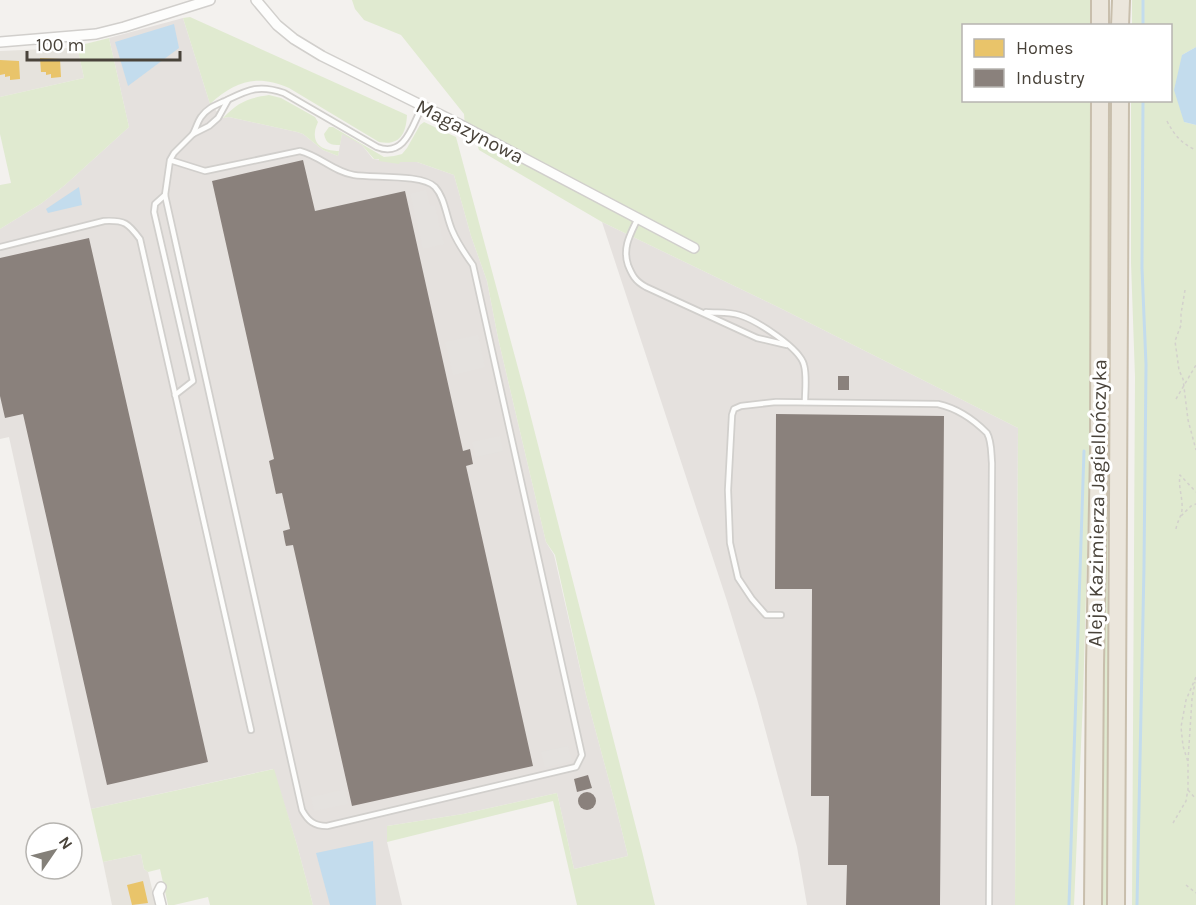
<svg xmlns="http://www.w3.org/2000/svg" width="1196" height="905" font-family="Karla,sans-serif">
<rect width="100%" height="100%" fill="#f3f1ee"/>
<g fill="#e6e3dd">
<polygon points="77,46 84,78 0,97 0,51 69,48"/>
<polygon points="141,854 144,869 148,872 156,905 112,905 103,862"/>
</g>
<g fill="#e5e1de">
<polygon points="183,18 210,104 223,118 229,117 297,132 303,134 323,150 338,156 342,133 362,145 373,159 400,162 417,162 454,175 471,236 487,281 498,338 546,542 554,555 586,695 615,803 628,856 574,869 557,793 463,814 387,826 387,842 402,905 313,905 297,845 273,769 91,809 9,437 0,439 0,229 42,203 65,185 129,127 109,38"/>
<polygon points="602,222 782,309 1018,428 1015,905 807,905 797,847 757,699 727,601"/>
</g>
<g fill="#e0ead0">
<polygon points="352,0 1092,0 1092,25 964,26 964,100 1091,101 1090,449 1083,700 1074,905 1015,905 1018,428 782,309 602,222 479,150 477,144 466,140 464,114 401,35 364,20 355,9"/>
<polygon points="1132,0 1196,0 1196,47 1182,55 1184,122 1196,125 1196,905 1132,905 1135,377 1131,263 1131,101 1170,100 1170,26 1132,25"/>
<path d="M190 17 407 115C406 134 400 146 379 142L289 88C256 74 236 81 210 104L183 18Z"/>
<polygon points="109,38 129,127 65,185 42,203 0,229 0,185 11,183 0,134 0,97 84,78 77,46"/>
<path d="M269 95 281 98 315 117 318 122C317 125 315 128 315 132 313 147 327 151 339 151L338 156 323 150 303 134 297 132 229 117 223 118C238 102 248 98 269 95Z"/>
<polygon points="1111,100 1107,905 1102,905 1106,101"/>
<path d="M424 122 456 137 525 394 642 851 655 905H577L553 801 387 842V826L463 814 557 793 574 869 628 856 615 803 586 695 555 555 546 542 498 338 487 281 471 236 454 175 417 162H400L399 164 379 161V159H374L362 145 342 134 340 145C331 145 326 144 324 134L329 127H333L384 157 394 156 402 154 407 148 420 125Z"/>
<polygon points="274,769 297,845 313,905 210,905 208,897 174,905 168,905 160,869 148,872 144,869 141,854 103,862 91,809"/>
</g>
<g fill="#e5e2df">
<polygon points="426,190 430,206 435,205 444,244 423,249 410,194"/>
<polygon points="478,335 485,367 453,375 445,342"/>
<polygon points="500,436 503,451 476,457 472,442"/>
<polygon points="568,746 572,761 545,768 541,752"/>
<polygon points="345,789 348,804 314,811 311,797"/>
</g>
<g fill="#c3dced">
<polygon points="174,24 179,48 128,86 115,42"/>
<polygon points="1196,47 1196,125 1184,122 1174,90 1182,55"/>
<polygon points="79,187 82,205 48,213 46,209"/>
<polygon points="373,841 376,905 330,905 316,853"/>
</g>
<g fill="#e9c46a">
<polygon points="40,58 60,59 61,77 51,78 51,74 46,75 46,72 41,72"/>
<polygon points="0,60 19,61 20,79 10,80 10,76 5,77 5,74 0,75"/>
<polygon points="143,881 148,903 132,905 127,885"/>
</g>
<g fill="#8a817c">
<polygon points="303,160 315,211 405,191 463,451 470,449 473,464 466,466 533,766 352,806 293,545 286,546 285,542 283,531 290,529 282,493 276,494 269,461 274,459 212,181"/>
<polygon points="89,238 208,762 107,785 23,414 5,418 0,396 0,258"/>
<rect x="838" y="376" width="11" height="14"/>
<polygon points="776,414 944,416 940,905 846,905 847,865 828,865 829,796 811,796 812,589 775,589"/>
<polygon points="588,775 592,788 577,792 574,779"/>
<circle cx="587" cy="801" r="9"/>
</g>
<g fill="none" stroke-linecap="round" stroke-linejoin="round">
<g stroke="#c3dced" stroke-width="3">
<polyline points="1143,0 1143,26"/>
<polyline points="1069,905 1084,451"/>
<polyline points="1137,905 1144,567 1146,365 1142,268 1143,100"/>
</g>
<g stroke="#d1cfcc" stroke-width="8">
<g id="lane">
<path d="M193 134C196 128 198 121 201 117 207 108 216 105 225 101 248 90 258 84 284 93L377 147C405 158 412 126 422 107"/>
<path d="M170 160 205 171 300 151C320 156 334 172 354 175 373 178 423 174 435 187 445 198 446 216 452 230 457 242 465 254 473 265L582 755 576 767 327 826C314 826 308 821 302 810L165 195 170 160 174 153 193 134 209 126 218 118 228 100"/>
<polyline points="165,195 155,204 154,212 193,381 175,395"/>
<path d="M638 218C631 233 622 247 628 265 632 275 635 281 646 287L757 338 787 345"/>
<path d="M0 247 104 221C125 220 128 223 140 239L251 730"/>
<path d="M706 312C717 313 729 312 739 315 756 320 800 348 804 365 807 376 805 390 805 402"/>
<path d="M781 615H766L752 599 738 578 730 543 728 490 732 415 734 409 741 406 776 402 938 404C956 408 974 420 987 433 992 442 991 453 992 463L989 905"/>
</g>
</g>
<g stroke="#d1cfcc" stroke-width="12">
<g id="street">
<polyline points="256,0 277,25 294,39 322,56 455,122 694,248"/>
<polyline points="0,42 96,34 124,27 210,0"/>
<polyline points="161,887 158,893 161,905"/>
</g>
</g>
<g stroke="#c8beac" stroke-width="20">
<g id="highway">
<polyline points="1100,26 1100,0"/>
<polyline points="1120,26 1121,0"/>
<polyline points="1093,905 1095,666 1099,451 1100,100"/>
<polyline points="1116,905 1120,100"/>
</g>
</g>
<g stroke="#d3d1cc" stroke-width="1.5" stroke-dasharray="3 3" stroke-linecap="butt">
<path d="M1167 121C1174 135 1182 144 1196 150"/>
<polyline points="1185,290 1181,314 1181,325 1175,341 1179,370 1183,379 1188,420 1196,450"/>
<polyline points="1176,399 1196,365"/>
<polyline points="1181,516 1191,506 1196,504"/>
<path d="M1176 529C1177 522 1181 517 1182 510 1183 498 1178 487 1180 475L1196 492"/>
<polyline points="1188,761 1192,699 1195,682"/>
<polyline points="1188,790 1196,799"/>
<polyline points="1173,823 1186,801 1188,789 1188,762 1183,746 1181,727 1186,700 1196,677"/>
<polyline points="1186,885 1196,893"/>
</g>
<use href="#lane" stroke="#fdfdfc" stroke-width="4.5"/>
<use href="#street" stroke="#fdfdfc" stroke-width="9"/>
<use href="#highway" stroke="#ebe6dc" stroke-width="16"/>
</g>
<g text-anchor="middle" stroke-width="6" stroke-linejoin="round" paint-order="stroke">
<g font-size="20" fill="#49433a" stroke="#fff">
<text transform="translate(470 131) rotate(27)" y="7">Magazynowa</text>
<text transform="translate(1097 503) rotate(-89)" y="7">Aleja Kazimierza Jagiellończyka</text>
</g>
</g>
<rect x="962" y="24" width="210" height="78" fill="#ffffff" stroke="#b6b4b0" stroke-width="1.5"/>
<rect x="974" y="39" width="30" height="18" fill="#e9c46a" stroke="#b6b4b0" stroke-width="1.5"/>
<text x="1016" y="54" font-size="18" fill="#49433a">Homes</text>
<rect x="974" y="69" width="30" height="18" fill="#8a817c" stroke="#b6b4b0" stroke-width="1.5"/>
<text x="1016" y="84" font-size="18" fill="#49433a">Industry</text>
<g transform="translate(54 851) rotate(55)"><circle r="28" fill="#ffffff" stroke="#b6b4b0" stroke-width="1.5"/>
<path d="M0-4.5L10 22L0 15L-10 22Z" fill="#848079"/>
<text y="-9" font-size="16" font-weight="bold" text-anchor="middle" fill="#49433a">N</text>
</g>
<path d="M27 51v9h153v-9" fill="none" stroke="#49433a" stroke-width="3"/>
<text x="36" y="51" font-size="18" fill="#49433a" stroke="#ffffff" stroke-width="4.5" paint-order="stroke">100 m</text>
</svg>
